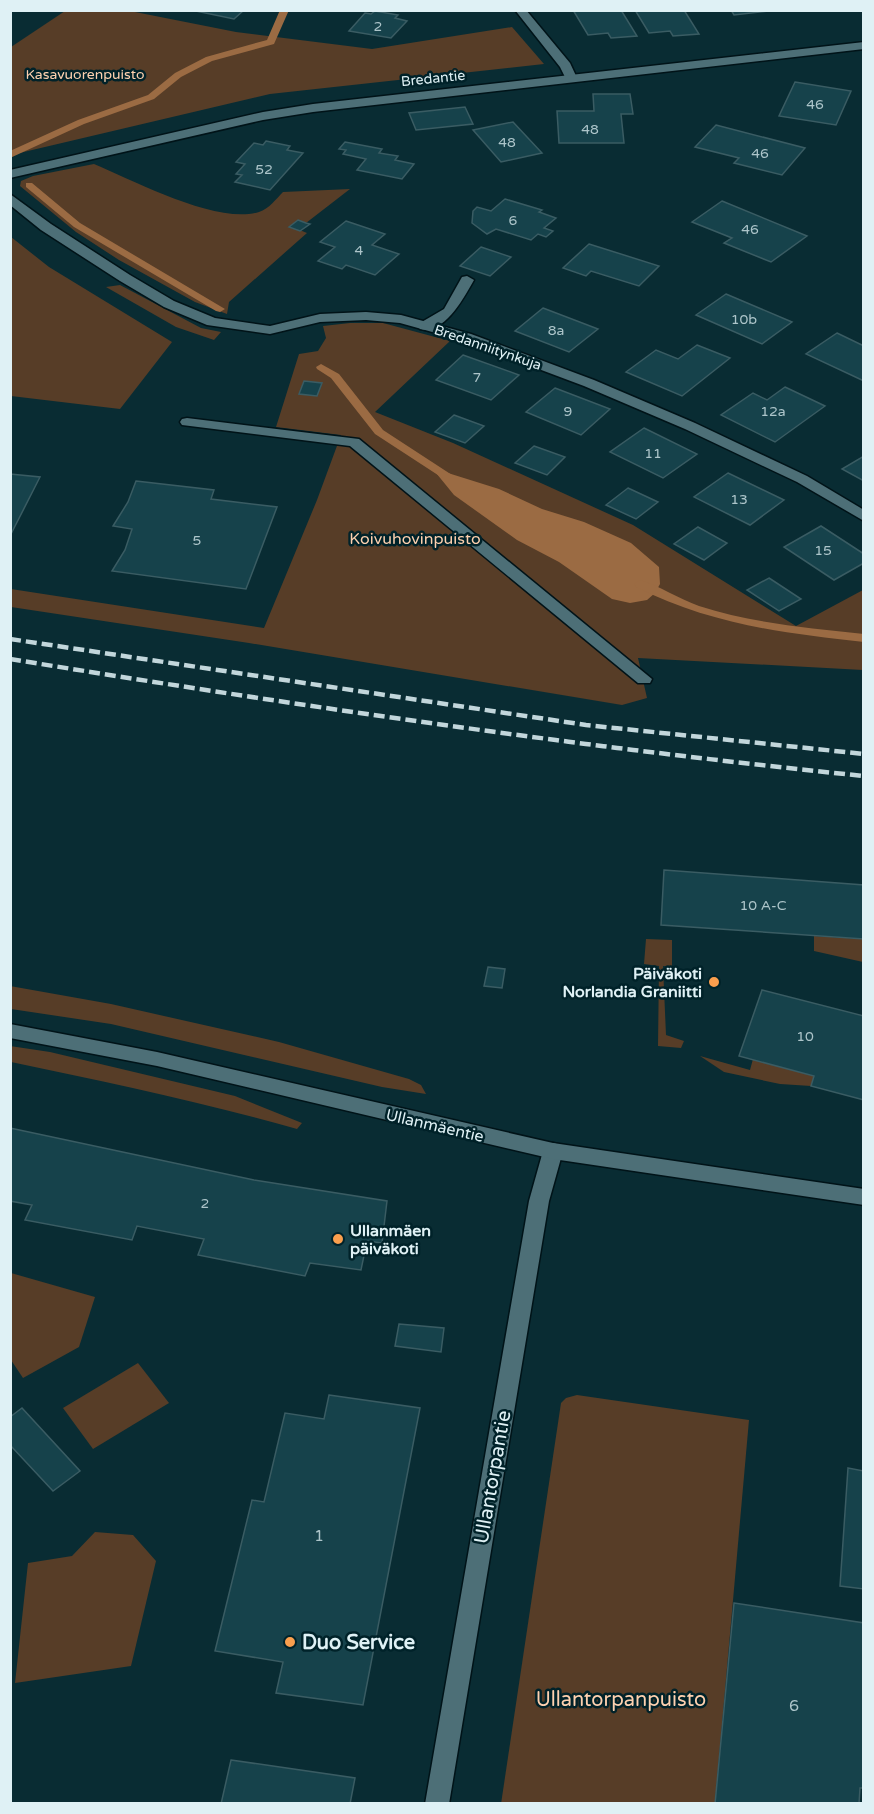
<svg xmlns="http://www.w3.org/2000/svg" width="874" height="1814" font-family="'Varela Round',sans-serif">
<rect width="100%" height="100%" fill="#092c33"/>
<g fill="#573d27">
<polygon points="65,11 130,11 236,32 372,49 512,27 544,64 270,94 11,155 11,47"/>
<path d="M94 164C135 181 217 225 259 212 269 209 276 199 283 192L350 189 306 223 298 220 290 226 307 233 229 302 227 314 195 302 119 260 76 232 20 186 21 181 33 176Z"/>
<polygon points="11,237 49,267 172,342 120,409 11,396"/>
<polygon points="120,285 201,328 221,332 214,340 176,327 106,287"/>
<polygon points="350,323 383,323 450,341 375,412 453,443 633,525 796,626 863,590 863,670 638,658 647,698 622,705 249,643 11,607 11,589 264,628 317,500 341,435 276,427 299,354 318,351 326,338 323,326"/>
<polygon points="814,936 863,939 863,962 814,951"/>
<polygon points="646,939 672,940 672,967 663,966 666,1035 684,1041 681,1048 658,1046 659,966 644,964"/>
<polygon points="10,986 111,1004 279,1042 409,1079 421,1085 426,1094 382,1087 111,1024 11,1009"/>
<path d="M10 1046 50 1052 235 1096 302 1123 297 1129C202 1102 107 1082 11 1062Z"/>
<polygon points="700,1056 750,1070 753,1059 814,1076 811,1086 780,1084 724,1072"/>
<polygon points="11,1273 95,1297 79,1347 23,1378 11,1360"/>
<polygon points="138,1363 169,1403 93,1449 63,1408"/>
<polygon points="577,1395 749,1420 715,1803 501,1804 561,1403 566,1398"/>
<polygon points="95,1532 133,1535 156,1561 131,1666 15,1683 28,1563 72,1556"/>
</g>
<polygon fill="#9b6b43" points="432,468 499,489 542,509 584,522 631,543 659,567 660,584 655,593 647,600 630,603 612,599 559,562 517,540 454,495"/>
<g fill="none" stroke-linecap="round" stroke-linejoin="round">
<g fill="#9b6b43" fill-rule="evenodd">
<polygon points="280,10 289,10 274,44 212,61 181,77 154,99 84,124 10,158 10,151 78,120 148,95 175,73 206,57 267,40"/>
<polygon points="26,183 32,183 80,223 225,309 220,312 216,311 74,227 26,187"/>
<polygon points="321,364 339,374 383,430 452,475 452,479 444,479 375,434 331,378 317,369 316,367"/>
<path d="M640 580C660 586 679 599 699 606 752 623 808 628 864 634V642C782 633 710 624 636 587L634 584Z"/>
</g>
</g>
<g fill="#16424b" stroke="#3a5c63" stroke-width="1.5">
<polygon points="191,10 244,10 234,19"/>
<polygon points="573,10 621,10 637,36 611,38 608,33 588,35"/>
<polygon points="635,10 684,10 699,34 673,36 670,31 649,33"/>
<polygon points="731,10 777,10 734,15"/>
<polygon points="375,11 398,15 395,18 407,21 391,38 349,31 365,13 371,14"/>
<polygon points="795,82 851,91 836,125 779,116"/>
<polygon points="593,94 630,94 633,114 621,114 624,143 559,143 557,111 594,111"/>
<polygon points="465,107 473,124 416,130 409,113"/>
<polygon points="513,122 542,153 501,162 473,130"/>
<polygon points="716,125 805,148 782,175 734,163 739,158 695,147"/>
<polygon points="266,141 290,146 287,150 303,153 270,190 235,182 242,175 236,174 245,164 236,162 254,143 263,145"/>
<polygon points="345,142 382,149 379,153 398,156 395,160 414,164 402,179 357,170 366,159 343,154 346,150 339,149"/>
<polygon points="505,199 542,210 539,212 556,218 544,228 553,231 546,237 538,234 531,240 496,229 487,234 472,223 473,211 477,207 491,211"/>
<polygon points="722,201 807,236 771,262 724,243 732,238 692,222"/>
<polygon points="298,220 306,223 310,224 300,231 289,227"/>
<polygon points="346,221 385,234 372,245 399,254 375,275 346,265 342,269 318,261 335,247 320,242"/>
<polygon points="589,244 659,266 639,286 591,271 586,276 563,268"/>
<polygon points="481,247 511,257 490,276 460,266"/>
<polygon points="726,294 792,322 762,344 696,315"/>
<polygon points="543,308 598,329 569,352 515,331"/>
<polygon points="837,333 864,346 864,381 806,354"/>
<polygon points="697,345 730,358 682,396 626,372 656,350 678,359"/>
<polygon points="463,355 519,375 491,400 436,380"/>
<polygon points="304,381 322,383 317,396 299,394"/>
<polygon points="785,387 825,406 775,442 721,415 753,393 767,400"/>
<polygon points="555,388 610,409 581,435 526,412"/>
<polygon points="454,415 484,426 465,443 435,432"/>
<polygon points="644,428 697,454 663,478 610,452"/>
<polygon points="534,446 565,457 547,475 515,463"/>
<polygon points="864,456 864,481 842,469"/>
<polygon points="728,473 784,500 750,525 694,497"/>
<polygon points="10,474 40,477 10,536"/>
<polygon points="136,481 214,490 211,499 277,507 246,589 112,571 125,550 132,529 113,526 128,502"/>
<polygon points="628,488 658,502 636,519 606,505"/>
<polygon points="821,526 864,554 864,563 834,580 784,547"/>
<polygon points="698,527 727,543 704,560 674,544"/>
<polygon points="769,578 801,599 779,611 747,590"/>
<polygon points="664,870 864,885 864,939 661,925"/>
<polygon points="488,967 505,969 502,988 484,986"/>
<polygon points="762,990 864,1016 864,1100 811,1086 814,1076 739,1056"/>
<polygon points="10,1128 254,1180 387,1201 382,1243 367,1241 361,1270 310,1263 305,1276 198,1255 204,1239 137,1226 132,1240 25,1220 32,1205 10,1201"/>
<polygon points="399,1324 444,1328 441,1352 395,1346"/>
<polygon points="329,1395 420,1408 363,1705 276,1693 283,1662 215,1651 252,1500 264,1502 285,1413 324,1419"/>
<polygon points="22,1408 80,1471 53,1491 10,1445 10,1417"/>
<polygon points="848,1468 864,1471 864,1589 840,1586"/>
<polygon points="734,1603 864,1623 864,1788 860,1788 859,1804 715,1804"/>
<polygon points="231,1760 355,1778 350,1804 221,1804"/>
</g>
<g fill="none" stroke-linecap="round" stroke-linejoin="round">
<g stroke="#001318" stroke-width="3">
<g id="service">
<path d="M467 276 474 280C464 297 445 335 420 329L418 326 420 323 444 309 462 277Z"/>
<polygon points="187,418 359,439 652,679 650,683 638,683 350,446 182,425 180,422 182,419"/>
</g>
</g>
<g stroke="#001318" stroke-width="3">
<g id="minor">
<polygon points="515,10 526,10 570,63 577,78 575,81 567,81 560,67"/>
<polygon points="10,194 51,224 130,275 174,301 215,318 270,326 320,314 366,312 401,315 471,334 594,380 695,423 807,476 864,510 864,521 797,482 685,429 584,386 461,340 400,323 366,320 320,322 270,334 207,325 164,307 120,281 41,230 10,205"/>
<polygon points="553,1143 560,1145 563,1151 549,1201 449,1804 425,1804 529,1201 543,1151 546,1145"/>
</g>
</g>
<g stroke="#001318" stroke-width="3">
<g id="tertiary">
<polygon points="864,42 864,49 313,112 263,120 10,178 10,170 263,112 313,104"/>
<polygon points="10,1024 157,1052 553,1143 864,1189 864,1205 553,1159 157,1066 10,1038"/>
</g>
</g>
<use href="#service" fill="#4d6f77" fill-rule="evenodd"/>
<use href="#minor" fill="#4d6f77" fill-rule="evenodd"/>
<use href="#tertiary" fill="#4d6f77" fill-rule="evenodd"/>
<g stroke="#c2d6db" stroke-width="4.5" stroke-dasharray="11 5" stroke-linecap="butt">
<polyline points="10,639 586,725 864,754"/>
<path d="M10 659C294 705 578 747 864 776"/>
</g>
</g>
<g fill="#fa9f4e" stroke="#002229" stroke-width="2">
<circle cx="714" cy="982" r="6"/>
<circle cx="338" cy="1239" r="6"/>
<circle cx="290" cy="1642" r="6"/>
</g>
<g text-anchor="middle" stroke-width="5" stroke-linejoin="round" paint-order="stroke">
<g font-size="14" fill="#adc5ca">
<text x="378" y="31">2</text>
<text x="815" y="109">46</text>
<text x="590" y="134">48</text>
<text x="507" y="147">48</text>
<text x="760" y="158">46</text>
<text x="264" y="174">52</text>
<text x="513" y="225">6</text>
<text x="750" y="234">46</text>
<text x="359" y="255">4</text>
<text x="744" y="324">10b</text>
<text x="556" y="335">8a</text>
<text x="477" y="382">7</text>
<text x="568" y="416">9</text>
<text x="773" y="416">12a</text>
<text x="653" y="458">11</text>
<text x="739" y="504">13</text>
<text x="197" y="545">5</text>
<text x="823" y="555">15</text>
<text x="763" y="910">10 A-C</text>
<text x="805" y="1041">10</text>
<text x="205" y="1208">2</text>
</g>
<g font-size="14" fill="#fed1af" stroke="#002229">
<text x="85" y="79">Kasavuorenpuisto</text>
</g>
<g font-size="14" fill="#dff1f5" stroke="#002229">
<text transform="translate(433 78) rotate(-6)" y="5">Bredantie</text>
<text transform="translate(488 347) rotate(19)" y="5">Bredanniitynkuja</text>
</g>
<g font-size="16" fill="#fed1af" stroke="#002229">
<text x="415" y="544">Koivuhovinpuisto</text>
</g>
<g font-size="16" font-weight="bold" fill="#dff1f5" stroke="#002229" text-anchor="end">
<text x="702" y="979">Päiväkoti<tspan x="702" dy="18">Norlandia Graniitti</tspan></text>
<text x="350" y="1236" text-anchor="start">Ullanmäen<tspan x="350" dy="18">päiväkoti</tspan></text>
</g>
<g font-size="16" fill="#dff1f5" stroke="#002229">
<text transform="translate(435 1125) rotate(13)" y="6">Ullanmäentie</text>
</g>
<g font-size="16" fill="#adc5ca">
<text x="319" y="1541">1</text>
<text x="794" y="1711">6</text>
</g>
<g font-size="20" fill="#dff1f5" stroke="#002229">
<text transform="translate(492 1477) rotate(-80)" y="7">Ullantorpantie</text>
</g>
<g font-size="20" font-weight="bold" fill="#dff1f5" stroke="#002229" text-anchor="start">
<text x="302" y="1649">Duo Service</text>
</g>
<g font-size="20" fill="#fed1af" stroke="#002229">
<text x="621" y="1706">Ullantorpanpuisto</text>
</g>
</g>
<rect width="874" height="1814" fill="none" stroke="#dff1f5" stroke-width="24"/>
</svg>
